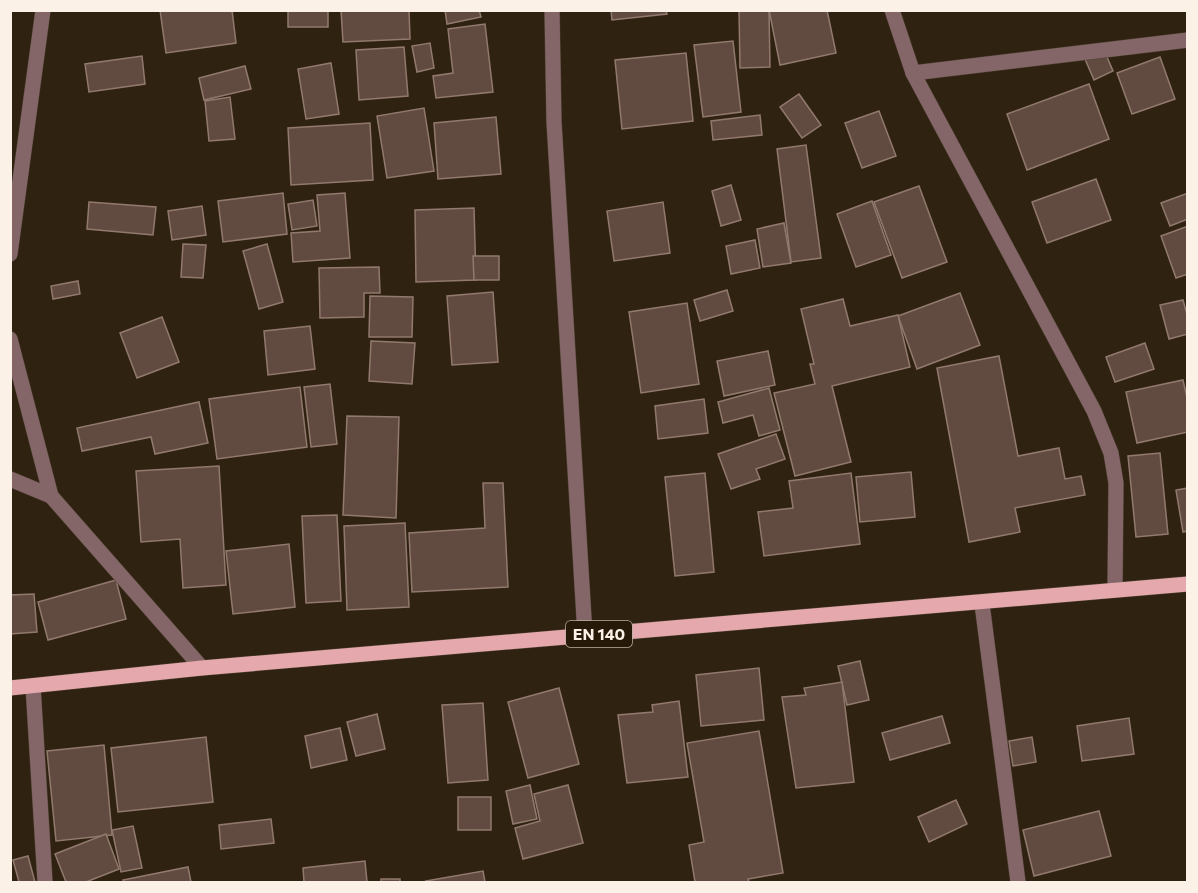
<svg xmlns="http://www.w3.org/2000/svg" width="1198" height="893" font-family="Commissioner,sans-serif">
<rect width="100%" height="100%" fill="#302211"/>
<g fill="#614b41" stroke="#91796e" stroke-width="1.5">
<polygon points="160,10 232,10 236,43 166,53"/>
<rect x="288" y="10" width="40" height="17"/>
<polygon points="341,10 409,10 410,39 343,42"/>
<polygon points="445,10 479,10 481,17 447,24"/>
<polygon points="611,10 666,10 667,14 612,20"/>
<polygon points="739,10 769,10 770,67 740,68"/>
<polygon points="769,10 827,10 836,53 780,65"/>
<polygon points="485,24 493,92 436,98 433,76 453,73 448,29"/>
<polygon points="733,41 741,112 703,117 694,45"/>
<polygon points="430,43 434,68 417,72 412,46"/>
<polygon points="404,47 408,96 359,100 356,50"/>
<polygon points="1104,50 1113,71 1094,80 1085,59"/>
<polygon points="686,53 693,121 622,129 615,60"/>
<polygon points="142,56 145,84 89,92 85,64"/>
<polygon points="1160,57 1175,99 1132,114 1117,73"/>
<polygon points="331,63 339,114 306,119 298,69"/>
<polygon points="245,66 251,89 204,100 199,78"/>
<polygon points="1089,84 1109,139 1027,170 1007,114"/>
<polygon points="799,94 821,125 802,138 780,107"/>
<polygon points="230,97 235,139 209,141 205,101"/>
<polygon points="424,108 434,171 387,178 377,116"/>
<polygon points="879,111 896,156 862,168 845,123"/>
<polygon points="760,115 762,135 713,140 711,121"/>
<polygon points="496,117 501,174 438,179 434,123"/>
<polygon points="370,123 373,180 291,185 288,128"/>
<polygon points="806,145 821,258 791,262 777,149"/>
<polygon points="1096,179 1111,220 1047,243 1032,202"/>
<polygon points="731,185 741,220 721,226 712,191"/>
<polygon points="919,186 947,262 902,278 874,202"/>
<polygon points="283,193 287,234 223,242 218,201"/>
<polygon points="345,193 350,258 293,262 291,233 320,231 317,195"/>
<polygon points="1188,193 1188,219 1170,226 1161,203"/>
<polygon points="313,200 317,226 292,230 288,204"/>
<polygon points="872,201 891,255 856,267 837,214"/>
<polygon points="89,202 156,207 153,235 87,229"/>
<polygon points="663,202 670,253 614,261 607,211"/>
<polygon points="202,206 206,235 172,240 168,211"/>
<polygon points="474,208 476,280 416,282 415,210"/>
<polygon points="784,223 791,263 763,267 757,229"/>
<polygon points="1188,226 1188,274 1176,278 1161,236"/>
<polygon points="755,240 760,268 731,274 726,246"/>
<polygon points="183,244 206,245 203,278 181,277"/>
<polygon points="267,244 283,302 259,309 243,251"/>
<polygon points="473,256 499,256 499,280 474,280"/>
<polygon points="379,267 380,293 364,293 364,317 320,318 319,268"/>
<polygon points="78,281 80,294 53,299 51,286"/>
<polygon points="727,290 733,311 700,321 694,300"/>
<polygon points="493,292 498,362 452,365 447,296"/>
<polygon points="960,293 980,345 917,369 898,316"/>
<polygon points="370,296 413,297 412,337 369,337"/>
<polygon points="843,299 850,326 898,315 910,367 832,386 851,462 795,476 774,393 815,384 810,364 814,364 801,309"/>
<polygon points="1183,300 1188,318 1188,334 1169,339 1160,305"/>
<polygon points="687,303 699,384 641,393 629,312"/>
<polygon points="162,317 179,362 137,378 120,333"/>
<polygon points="310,326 315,369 268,375 264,331"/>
<polygon points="371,341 415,343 412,384 369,381"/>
<polygon points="1145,343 1154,369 1115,382 1106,357"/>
<polygon points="768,351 775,385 724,396 717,361"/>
<polygon points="999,356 1018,456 1059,448 1065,479 1081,476 1085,495 1015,508 1020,532 969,542 937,368"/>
<polygon points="1183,380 1188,402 1188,432 1137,443 1126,392"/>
<polygon points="330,384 337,444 311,447 304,387"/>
<polygon points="300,387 307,447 217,459 209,399"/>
<polygon points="769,388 780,430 759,436 753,415 723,423 718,402"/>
<polygon points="704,399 708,433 658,439 655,406"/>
<polygon points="199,402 208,443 155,454 151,437 82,451 77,428"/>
<polygon points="347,416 399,417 396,518 343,515"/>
<polygon points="776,434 785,459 756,469 760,479 731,489 718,454"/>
<polygon points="1160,453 1168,534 1136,537 1128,456"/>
<polygon points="219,466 226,585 183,588 180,539 141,542 136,471"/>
<polygon points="911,472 915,517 860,522 856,477"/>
<polygon points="705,473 714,572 675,576 665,477"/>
<polygon points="851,473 860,544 764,556 758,512 793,508 789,481"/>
<polygon points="483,483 503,483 508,587 412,592 409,533 485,528"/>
<polygon points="1188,488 1188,531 1183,532 1176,490"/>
<polygon points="337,515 341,601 306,603 302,516"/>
<polygon points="405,523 409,607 347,610 344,526"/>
<polygon points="289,544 295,607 233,614 226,551"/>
<polygon points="116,580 126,619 48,640 38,602"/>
<polygon points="34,594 37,632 10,634 10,595"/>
<polygon points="860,661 869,700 847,705 838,666"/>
<polygon points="759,668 764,720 701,726 696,675"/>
<polygon points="842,682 854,782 796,788 782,697 806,695 804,688"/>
<polygon points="559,688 579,764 528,778 508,702"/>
<polygon points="679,701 688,777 627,783 618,715 653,712 652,705"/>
<polygon points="483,703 488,780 448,783 442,705"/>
<polygon points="377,714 385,749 356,756 347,722"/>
<polygon points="942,716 950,743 890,760 882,733"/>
<polygon points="1129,718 1134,754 1082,761 1077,726"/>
<polygon points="340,728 347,760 311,768 305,736"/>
<polygon points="759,731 783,873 748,879 749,882 695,882 689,845 704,842 687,743"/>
<polygon points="206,737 213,802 118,812 111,748"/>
<polygon points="1032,737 1036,762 1013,766 1009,741"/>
<polygon points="104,745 112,835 56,841 47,751"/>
<polygon points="530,785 537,819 513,824 506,791"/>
<polygon points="568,785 583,843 523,859 515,828 540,821 534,794"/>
<rect x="458" y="797" width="33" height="33"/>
<polygon points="956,800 967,824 929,842 918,817"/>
<polygon points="1099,811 1111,856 1034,876 1023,830"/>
<polygon points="271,819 274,843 221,849 219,825"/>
<polygon points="133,826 142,868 121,872 112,830"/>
<polygon points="106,834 119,869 86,882 66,882 55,854"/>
<polygon points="28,856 35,882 19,882 13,860"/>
<polygon points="365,861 367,882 304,882 303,868"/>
<polygon points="188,867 191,882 124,882 123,880"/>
<polygon points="483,871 485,882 427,882 426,881"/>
<rect x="381" y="879" width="19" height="3"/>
</g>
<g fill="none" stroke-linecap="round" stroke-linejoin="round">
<g stroke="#4c3f2f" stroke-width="16">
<g id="lane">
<polyline points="892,10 913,73 1188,40"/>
<polyline points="913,73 1094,411 1111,453 1116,483 1115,590"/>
<polyline points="982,604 1018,882"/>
</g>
</g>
<g stroke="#4c3f2f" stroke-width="16">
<g id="street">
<polyline points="552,10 554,122 585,635"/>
<polyline points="10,254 43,10"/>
<polyline points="10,339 51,496"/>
<polyline points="10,479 51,496 202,668"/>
<polyline points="33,686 45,882"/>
</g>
</g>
<g stroke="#4c3f2f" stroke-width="16">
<polyline id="primary" points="10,688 202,668 1188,584"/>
</g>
<use href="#lane" stroke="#846669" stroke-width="15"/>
<use href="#street" stroke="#846669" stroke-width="15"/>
<use href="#primary" stroke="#e4a8ad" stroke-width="15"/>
</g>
<g text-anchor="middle" stroke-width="4.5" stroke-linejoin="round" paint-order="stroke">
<rect fill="#261908" stroke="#bbb0a3" stroke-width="1.5" x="566" y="621" width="66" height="26" rx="4.5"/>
<g font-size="16" font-weight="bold" fill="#fbf1e6">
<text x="599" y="640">EN 140</text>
</g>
</g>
<rect width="1198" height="893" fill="none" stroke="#fbf1e6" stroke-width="24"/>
</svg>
